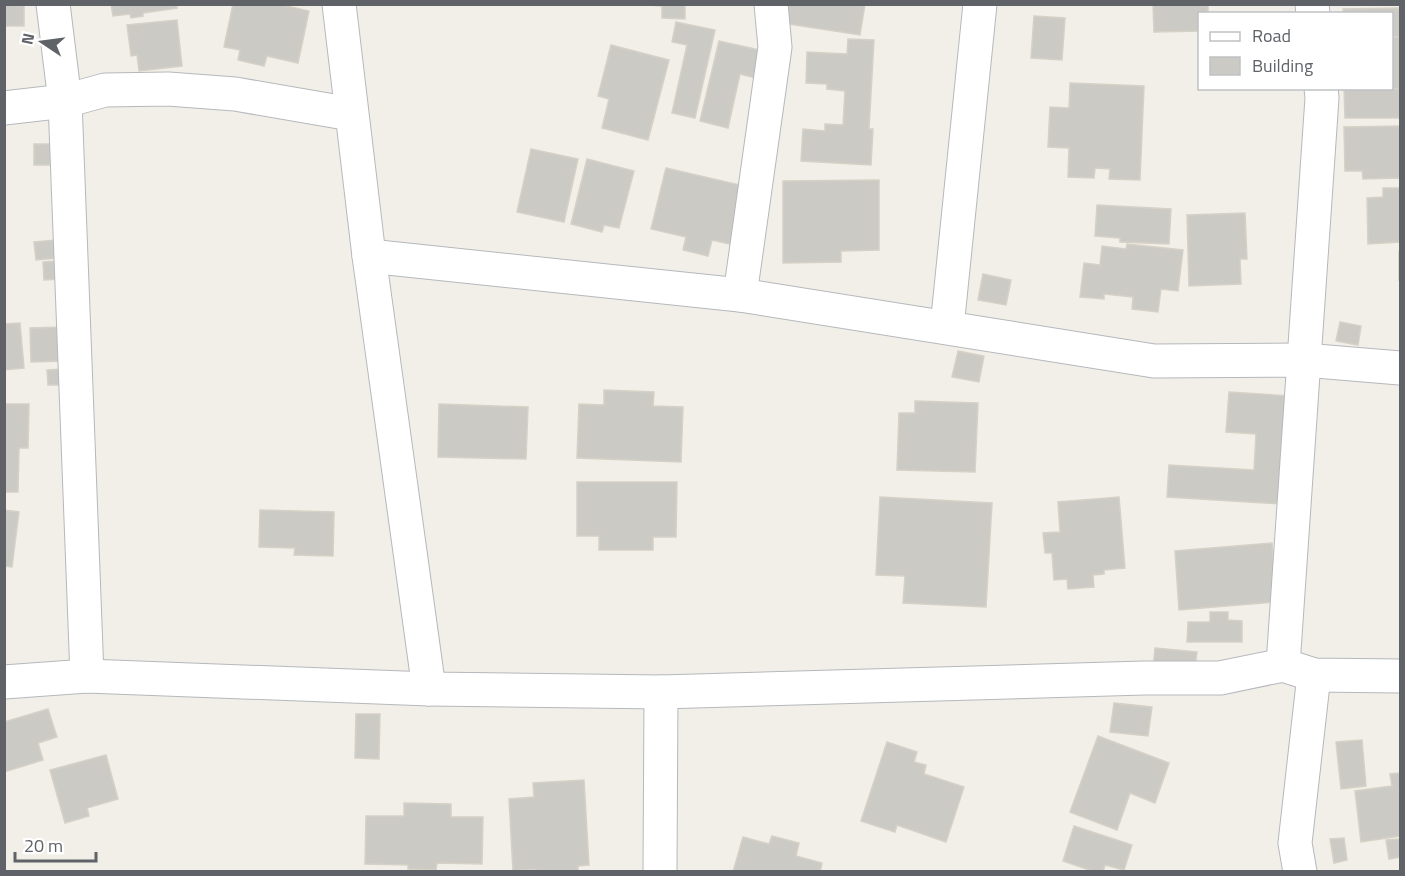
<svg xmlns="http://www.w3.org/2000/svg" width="1405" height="876" font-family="'Titillium Web',sans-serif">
<rect width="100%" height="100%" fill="#f1efe8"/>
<g fill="#cccac5" stroke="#d6d1c6" stroke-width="1.5">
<rect x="4" y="4" width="20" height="22"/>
<polygon points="111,4 177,4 177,8 143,13 143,16 131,18 130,14 113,16"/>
<polygon points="233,4 278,4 309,11 298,63 267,56 264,66 238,60 240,50 224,47"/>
<polygon points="633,4 685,4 685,19 662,18 662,6"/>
<polygon points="786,4 865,4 860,35 783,23"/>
<polygon points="1153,4 1208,4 1208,14 1200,14 1200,31 1154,32"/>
<polygon points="1400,8 1400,37 1392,37 1392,14 1344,14 1343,9"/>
<polygon points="1034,16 1065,18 1062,60 1031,58"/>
<polygon points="177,20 182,66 139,71 137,55 131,56 127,25"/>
<polygon points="676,22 715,30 695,118 672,113 687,45 672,42"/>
<polygon points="1392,37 1400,37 1400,89 1379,89 1392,88"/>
<polygon points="848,39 874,40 869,129 873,129 871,165 801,161 803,129 825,131 825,124 843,125 845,91 827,89 827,84 806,83 807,52 847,54"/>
<polygon points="719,41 773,53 767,81 740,74 728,128 700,121"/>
<polygon points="611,45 669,60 648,140 602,128 609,99 598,96"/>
<polygon points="1070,83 1144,86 1140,180 1109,179 1110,169 1095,168 1094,178 1068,177 1069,148 1048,147 1050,107 1069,108"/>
<polygon points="1344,88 1400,89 1400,118 1345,118"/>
<polygon points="1400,126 1400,178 1363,179 1362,171 1345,171 1344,127"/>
<rect x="34" y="144" width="16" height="21"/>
<polygon points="531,149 578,159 564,222 517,212"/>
<polygon points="587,159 634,171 619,228 604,225 602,232 571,224"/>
<polygon points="666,168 744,186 730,244 712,240 708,256 683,250 686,237 651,229"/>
<polygon points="879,180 879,250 841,251 841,262 783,263 783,181"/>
<polygon points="1383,188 1400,188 1400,242 1368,244 1367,198 1383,197"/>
<polygon points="1097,205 1171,209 1169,244 1120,242 1120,238 1095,236"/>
<polygon points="1245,213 1247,259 1240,259 1241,284 1189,286 1187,215"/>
<polygon points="56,240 58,258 36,260 34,242"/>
<polygon points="1127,244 1183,250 1178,291 1161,289 1158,312 1132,309 1133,297 1104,294 1104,299 1080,297 1084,263 1100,265 1102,246 1126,249"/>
<rect x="1399" y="252" width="1" height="28"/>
<polygon points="58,261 59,279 44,280 43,262"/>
<polygon points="983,274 1011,280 1006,305 978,300"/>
<polygon points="1340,322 1361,326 1358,345 1336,341"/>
<polygon points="20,323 24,368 4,370 4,324"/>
<polygon points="63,327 64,361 31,362 30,328"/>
<polygon points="958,351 984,356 979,382 952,377"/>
<polygon points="63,369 63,385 48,385 47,370"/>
<polygon points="604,390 654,392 653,406 683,407 681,462 577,458 579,404 604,405"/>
<polygon points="1229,392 1289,396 1282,504 1167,497 1169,465 1254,470 1256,434 1226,432"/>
<polygon points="915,401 978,403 975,472 897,470 899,413 915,413"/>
<polygon points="4,404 29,404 28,448 19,448 18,492 4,492"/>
<polygon points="439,404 528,407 526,459 438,457"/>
<polygon points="577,482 677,482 676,537 653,537 653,550 599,550 599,536 577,536"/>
<polygon points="880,497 992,503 986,607 903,603 905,576 876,575"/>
<polygon points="1119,497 1125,568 1104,570 1104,574 1093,575 1094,587 1068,589 1067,579 1054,580 1052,553 1045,553 1043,533 1060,532 1058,502"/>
<polygon points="4,510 19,512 12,567 4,566"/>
<polygon points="260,510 334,512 333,556 294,555 295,548 259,547"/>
<polygon points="1272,543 1276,602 1179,610 1175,551"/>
<polygon points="1210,612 1228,612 1228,620 1242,621 1242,642 1187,642 1188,622 1210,622"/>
<polygon points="1155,648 1197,652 1194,675 1153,670"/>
<polygon points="1114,703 1152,707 1148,736 1110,732"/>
<polygon points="48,709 57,737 38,743 43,760 4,772 4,722"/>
<polygon points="356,714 380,714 379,759 355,758"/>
<polygon points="1098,736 1169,763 1155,803 1130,793 1117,830 1070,812"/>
<polygon points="1362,740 1366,786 1341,789 1336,742"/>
<polygon points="887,742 917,752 914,762 926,765 924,774 964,787 946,842 897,825 895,832 861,821"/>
<polygon points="106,755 118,799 87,808 89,816 65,823 50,770"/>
<polygon points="1400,773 1400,836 1361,842 1355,791 1392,786 1390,774"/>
<polygon points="584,780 589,865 578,866 578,872 536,872 536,869 513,871 509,799 534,797 533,783"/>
<polygon points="404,803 451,804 451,817 483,817 482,864 437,863 436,870 408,869 408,865 365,864 366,816 404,816"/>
<polygon points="1074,826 1132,845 1124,870 1105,865 1103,872 1095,872 1063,861"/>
<polygon points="772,836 799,843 796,856 822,863 820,872 733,872 743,837 769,844"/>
<polygon points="1344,838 1347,860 1334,863 1330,839"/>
<polygon points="1400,839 1400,857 1389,859 1386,840"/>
</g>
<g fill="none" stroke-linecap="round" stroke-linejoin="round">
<g stroke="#b5b8bc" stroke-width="35">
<g id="minor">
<polyline points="53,4 65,101 87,676"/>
<polyline points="339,4 369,256 429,689"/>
<polyline points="1312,4 1313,14"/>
<polyline points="4,108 65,101 105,90 168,89 235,94 351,114"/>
<polyline points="369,256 740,295 1154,361 1304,360 1400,368"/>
<polyline points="740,295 775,47 771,4"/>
<polyline points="947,327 980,4"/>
<polyline points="1283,665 1322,98 1321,88"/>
<polyline points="4,682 87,676 429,689 661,692 1144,678 1220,678 1283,665 1314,675 1400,676"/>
<polyline points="660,872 661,692"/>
<polyline points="1300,872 1295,843 1314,675"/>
</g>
</g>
<use href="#minor" stroke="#fff" stroke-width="33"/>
</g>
<rect width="1405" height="876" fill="none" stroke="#5f6368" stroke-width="12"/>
<rect x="1198" y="12" width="195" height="78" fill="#ffffff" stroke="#bfc1c3" stroke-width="1.5"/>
<rect x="1210" y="32" width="30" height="9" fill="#ffffff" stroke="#bfc1c3" stroke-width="1.5"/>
<text x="1252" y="42" font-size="18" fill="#5f6368">Road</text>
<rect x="1210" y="57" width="30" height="18" fill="#cccac5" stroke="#bfc1c3" stroke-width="1.5"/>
<text x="1252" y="72" font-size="18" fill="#5f6368">Building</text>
<g transform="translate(42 42) rotate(283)" stroke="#ffffff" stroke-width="4.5" paint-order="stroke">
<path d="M0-4.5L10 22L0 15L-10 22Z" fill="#5f6368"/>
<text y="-9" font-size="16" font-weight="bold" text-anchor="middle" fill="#5f6368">N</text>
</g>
<path d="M15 852v9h81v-9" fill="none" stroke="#5f6368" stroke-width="3"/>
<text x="24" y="852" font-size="18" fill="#5f6368" stroke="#ffffff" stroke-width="4.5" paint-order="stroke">20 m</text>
</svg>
